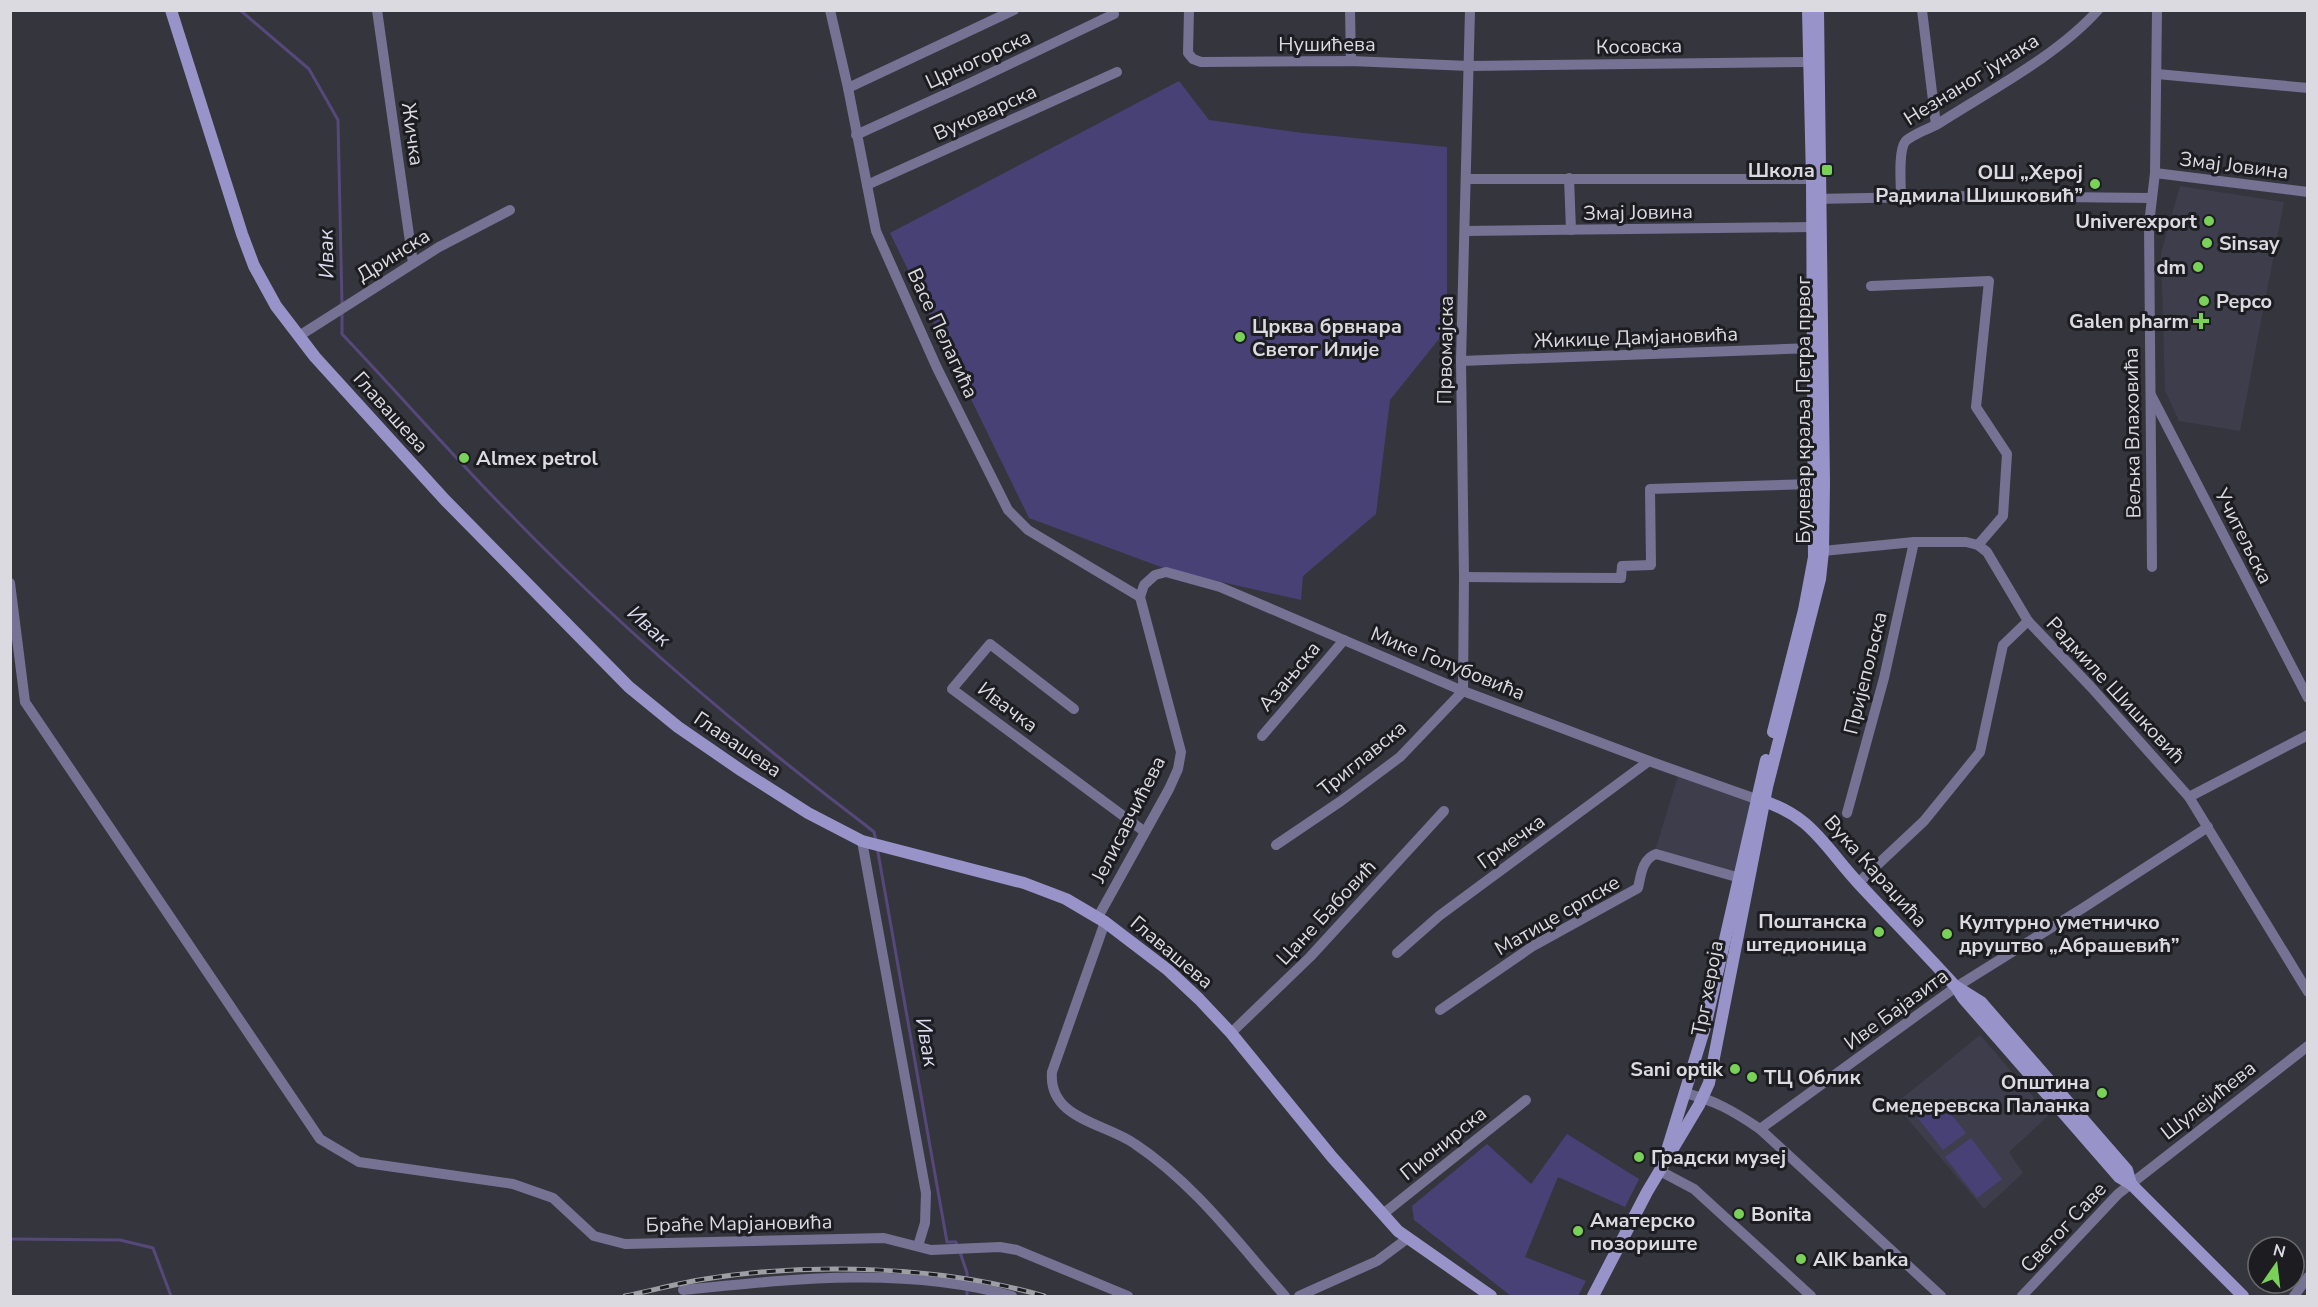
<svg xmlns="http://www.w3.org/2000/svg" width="2318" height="1307" font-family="'Nunito Sans',sans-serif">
<rect width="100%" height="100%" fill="#35353e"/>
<g fill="#3d3d4c">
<polygon points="2180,186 2284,202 2240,431 2179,421 2165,390 2161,253"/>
<polygon points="1678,776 1750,802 1735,872 1655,851"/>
<polygon points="1980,1035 2049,1115 2009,1152 2023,1173 1984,1209 1895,1104"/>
</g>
<g fill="#484176">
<polygon points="1179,81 1209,120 1303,133 1447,147 1447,329 1390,400 1376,514 1303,576 1301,600 1169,570 1029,518 890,233"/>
<polygon points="1939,1099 1966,1133 1943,1150 1917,1117"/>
<polygon points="1567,1134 1639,1179 1625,1207 1558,1177 1525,1257 1586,1281 1578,1296 1511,1296 1414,1220 1412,1206 1487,1144 1531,1184"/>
<polygon points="1971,1138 2002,1179 1977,1198 1945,1157"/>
</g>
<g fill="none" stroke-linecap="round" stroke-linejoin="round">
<g stroke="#57487b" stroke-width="3">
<polyline points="240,10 309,69 338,120 342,305"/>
<path d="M342 312V334C398 393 452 455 509 513 618 626 739 729 864 824L874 832 876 841"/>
<polyline points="877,847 947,1242 956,1242 957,1246"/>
<polyline points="10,1239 120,1240 153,1248 171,1296"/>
<polyline points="960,1252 967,1273 967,1283"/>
<polyline points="967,1289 967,1296"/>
</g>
<g stroke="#757294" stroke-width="10">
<polyline points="377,10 413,263"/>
<polyline points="830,10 848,88 876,231 937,368 1008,510 1028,530 1140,597"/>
<polyline points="1189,10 1188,53 1193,59 1201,62 1351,61 1469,66 1809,62"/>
<polyline points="1350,10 1351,61"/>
<polyline points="1922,10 1936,125"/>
<polyline points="2157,74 2308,88"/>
<polyline points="848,88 1014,10"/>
<polyline points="856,135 970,83 1114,14"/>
<polyline points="2155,173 2308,192"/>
<polyline points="1569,178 1571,230"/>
<polyline points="1467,179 1812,179"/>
<polyline points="867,185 1117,72"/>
<path d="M1901 197C1901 184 1898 152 1905 142 1910 135 1932 128 1941 122 1991 90 2058 55 2098 10"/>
<polyline points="1813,199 1977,196 2152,198"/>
<polyline points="1465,231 1812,227"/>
<polyline points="1871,286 1989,281 1976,407 2007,454 2003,516 1978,545"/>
<polyline points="299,336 439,247 510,210"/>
<polyline points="1461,361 1812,348"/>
<polyline points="2151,395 2308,698"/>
<polyline points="1823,551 1914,542 1966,542 1978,545 1987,552 2028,621 2091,687 2189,797 2308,992"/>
<polyline points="2152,567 2149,224 2155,173 2157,10"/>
<polyline points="1464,577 1621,578 1622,566 1651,565 1650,489 1813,484"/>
<polyline points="10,583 25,702 320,1139 359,1162 513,1184 553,1198 594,1236 625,1244 884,1238 931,1250 1000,1247 1017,1250 1128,1296"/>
<polyline points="1140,597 1144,585 1155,575 1166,572 1220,587 1463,691 1649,761 1756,799"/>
<polyline points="1074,709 990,644 952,689 1145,832"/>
<polyline points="1262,736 1344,640"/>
<polyline points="2189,797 2308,735"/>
<polyline points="1847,813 1884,678 1914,542"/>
<polyline points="862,841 926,1193 925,1223 918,1246"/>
<polyline points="1276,845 1341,801 1400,757 1463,691 1464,577 1461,361 1470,10"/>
<polyline points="1858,883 1924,821 1980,752 2003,645 2028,621"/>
<polyline points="1098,917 1169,789 1178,769 1181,752 1140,597"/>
<path d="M1105 922 1052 1072C1048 1119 1105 1123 1135 1144 1195 1184 1238 1243 1285 1296"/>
<polyline points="1397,953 1439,916 1649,761"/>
<path d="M1440 1010 1533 946 1638 888C1641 875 1642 859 1656 854L1747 880"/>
<polyline points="1231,1033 1310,957 1444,811"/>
<path d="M1684 1093C1713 1099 1735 1112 1760 1129L1941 1296"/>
<polyline points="1760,1129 1956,987 2083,908 2208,827"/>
<polyline points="1660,1171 1694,1189 1811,1296"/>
<polyline points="1383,1214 1526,1100"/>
<path d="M683 1290C792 1279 905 1266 1012 1296"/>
<polyline points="1299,1296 1377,1261 1408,1238"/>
<polyline points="2022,1296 2118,1194 2308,1046"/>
<polyline points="2294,1296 2308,1277"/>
</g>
<g stroke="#9894c9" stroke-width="12">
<polyline points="171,10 242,234 254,266 276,306 315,357 445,500 629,687 678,727 742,771 808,813 862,841 1024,883 1066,899 1105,922 1168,970 1199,999 1231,1033 1332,1157 1398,1231 1491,1296"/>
<polyline points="1773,732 1804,610 1814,557 1812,179 1808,10"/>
<path d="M1757 799C1813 815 1824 847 1861 886 1893 920 1925 953 1956 987L1963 998 2119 1177 2131 1184 2243 1296"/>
<polyline points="1957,987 1981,1002 2127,1170 2131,1184"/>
<polyline points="1668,1147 1705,1027 1766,760"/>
<polyline points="1593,1296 1647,1192 1699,1105 1709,1083 1767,787 1820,579 1823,551 1824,483 1818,10"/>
</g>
<g stroke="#9e9ea5" stroke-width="5">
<path id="rail" d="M625 1296C651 1291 678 1283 705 1279 811 1262 941 1266 1044 1296"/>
</g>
<use href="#rail" stroke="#1d1d21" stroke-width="3" stroke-dasharray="9" stroke-linecap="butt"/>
</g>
<g fill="#7ad157" stroke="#1d1d21" stroke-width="2">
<rect x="1821" y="164" width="12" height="12" rx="3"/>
<circle cx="2095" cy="184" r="6"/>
<circle cx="2209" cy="221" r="6"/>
<circle cx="2207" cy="243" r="6"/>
<circle cx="2198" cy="267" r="6"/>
<circle cx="2204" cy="301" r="6"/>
<path d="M2198 312h6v6h6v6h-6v6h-6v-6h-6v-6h6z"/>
<circle cx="1240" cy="337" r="6"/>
<circle cx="464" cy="458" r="6"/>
<circle cx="1879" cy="932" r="6"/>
<circle cx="1947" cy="934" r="6"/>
<circle cx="1735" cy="1069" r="6"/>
<circle cx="1752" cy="1077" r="6"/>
<circle cx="2102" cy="1093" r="6"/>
<circle cx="1639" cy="1157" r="6"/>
<circle cx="1739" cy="1214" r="6"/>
<circle cx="1578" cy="1231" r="6"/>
<circle cx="1801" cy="1259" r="6"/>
</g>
<g text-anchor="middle" stroke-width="6" stroke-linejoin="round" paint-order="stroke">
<g font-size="20" fill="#dadae0" stroke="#1d1d21">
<text x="1327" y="51">Нушићева</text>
<text transform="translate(1639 46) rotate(-1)" y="7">Косовска</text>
<text transform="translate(978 59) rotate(-25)" y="7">Црногорска</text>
<text transform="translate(1971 79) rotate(-32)" y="7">Незнаног јунака</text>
<text transform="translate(985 112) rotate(-24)" y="7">Вуковарска</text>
<text transform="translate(413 134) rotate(82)" y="7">Жичка</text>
<text transform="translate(2234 165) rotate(7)" y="7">Змај Јовина</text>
<text transform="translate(1638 212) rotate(-1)" y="7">Змај Јовина</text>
<text transform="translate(393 255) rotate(-32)" y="7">Дринска</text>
<text transform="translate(943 333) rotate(65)" y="7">Васе Пелагића</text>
<text transform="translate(1636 337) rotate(-2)" y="7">Жикице Дамјановића</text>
<text transform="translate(1445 350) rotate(-89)" y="7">Првомајска</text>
<text transform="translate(1803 410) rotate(-90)" y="7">Булевар краља Петра првог</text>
<text transform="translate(391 412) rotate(48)" y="7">Главашева</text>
<text transform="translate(2132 433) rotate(-91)" y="7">Вељка Влаховића</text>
<text transform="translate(2244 536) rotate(63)" y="7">Учитељска</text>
<text transform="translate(1448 663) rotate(22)" y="7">Мике Голубовића</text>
<text transform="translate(1865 673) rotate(-76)" y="7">Пријепољска</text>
<text transform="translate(1289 676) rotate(-50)" y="7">Азањска</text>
<text transform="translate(2116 690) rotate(47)" y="7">Радмиле Шишковић</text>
<text transform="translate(1008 707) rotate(37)" y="7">Ивачка</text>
<text transform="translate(738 744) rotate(34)" y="7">Главашева</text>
<text transform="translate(1362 758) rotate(-39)" y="7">Триглавска</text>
<text transform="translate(1128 819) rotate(-63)" y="7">Јелисавчићева</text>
<text transform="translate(1511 841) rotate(-36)" y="7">Грмечка</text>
<text transform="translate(1876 871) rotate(48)" y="7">Вука Караџића</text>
<text transform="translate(1326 912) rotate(-47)" y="7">Цане Бабовић</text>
<text transform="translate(1557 915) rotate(-30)" y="7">Матице српске</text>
<text transform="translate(1172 952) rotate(40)" y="7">Главашева</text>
<text transform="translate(1707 988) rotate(-79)" y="7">Трг хероја</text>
<text transform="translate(1896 1009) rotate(-36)" y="7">Иве Бајазита</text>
<text transform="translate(2208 1100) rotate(-38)" y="7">Шулејићева</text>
<text transform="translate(1443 1143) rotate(-39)" y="7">Пионирска</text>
<text transform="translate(739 1223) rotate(-1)" y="7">Браће Марјановића</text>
<text transform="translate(2063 1227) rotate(-47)" y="7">Светог Саве</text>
</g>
<g font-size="20" font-weight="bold" fill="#dadae0" stroke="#1d1d21" text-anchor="start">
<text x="1815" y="177" text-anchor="end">Школа</text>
<text x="2083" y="179" text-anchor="end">ОШ „Херој<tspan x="2083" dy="23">Радмила Шишковић”</tspan></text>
<text x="2197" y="228" text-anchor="end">Univerexport</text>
<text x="2219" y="250">Sinsay</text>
<text x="2186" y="274" text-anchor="end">dm</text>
<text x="2216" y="308">Pepco</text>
<text x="2189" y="328" text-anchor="end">Galen pharm</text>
<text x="1252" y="333">Црква брвнара<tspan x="1252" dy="23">Светог Илије</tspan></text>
<text x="476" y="465">Almex petrol</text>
<text x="1867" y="928" text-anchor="end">Поштанска<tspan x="1867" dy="23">штедионица</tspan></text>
<text x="1959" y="929">Културно уметничко<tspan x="1959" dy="23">друштво „Абрашевић”</tspan></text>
<text x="1723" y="1076" text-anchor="end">Sani optik</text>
<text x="1764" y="1084">ТЦ Облик</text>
<text x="2090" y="1089" text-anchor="end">Општина<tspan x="2090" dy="23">Смедеревска Паланка</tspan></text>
<text x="1651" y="1164">Градски музеј</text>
<text x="1751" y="1221">Bonita</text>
<text x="1590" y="1227">Аматерско<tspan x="1590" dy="23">позориште</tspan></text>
<text x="1813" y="1266">AIK banka</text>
</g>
<g font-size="21" font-style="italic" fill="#dadaef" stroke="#1d1d21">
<text transform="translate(326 254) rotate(-91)" y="7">Ивак</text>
<text transform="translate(649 626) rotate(42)" y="7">Ивак</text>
<text transform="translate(927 1042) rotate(80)" y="7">Ивак</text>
</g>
</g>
<rect width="2318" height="1307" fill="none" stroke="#dadae0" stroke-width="24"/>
<g transform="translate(2276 1265) rotate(14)"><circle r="28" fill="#1d1d21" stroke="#69696d" stroke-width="1.5"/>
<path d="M0-4.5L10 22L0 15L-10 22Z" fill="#7ad157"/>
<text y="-9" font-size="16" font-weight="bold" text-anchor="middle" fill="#dadae0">N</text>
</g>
</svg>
